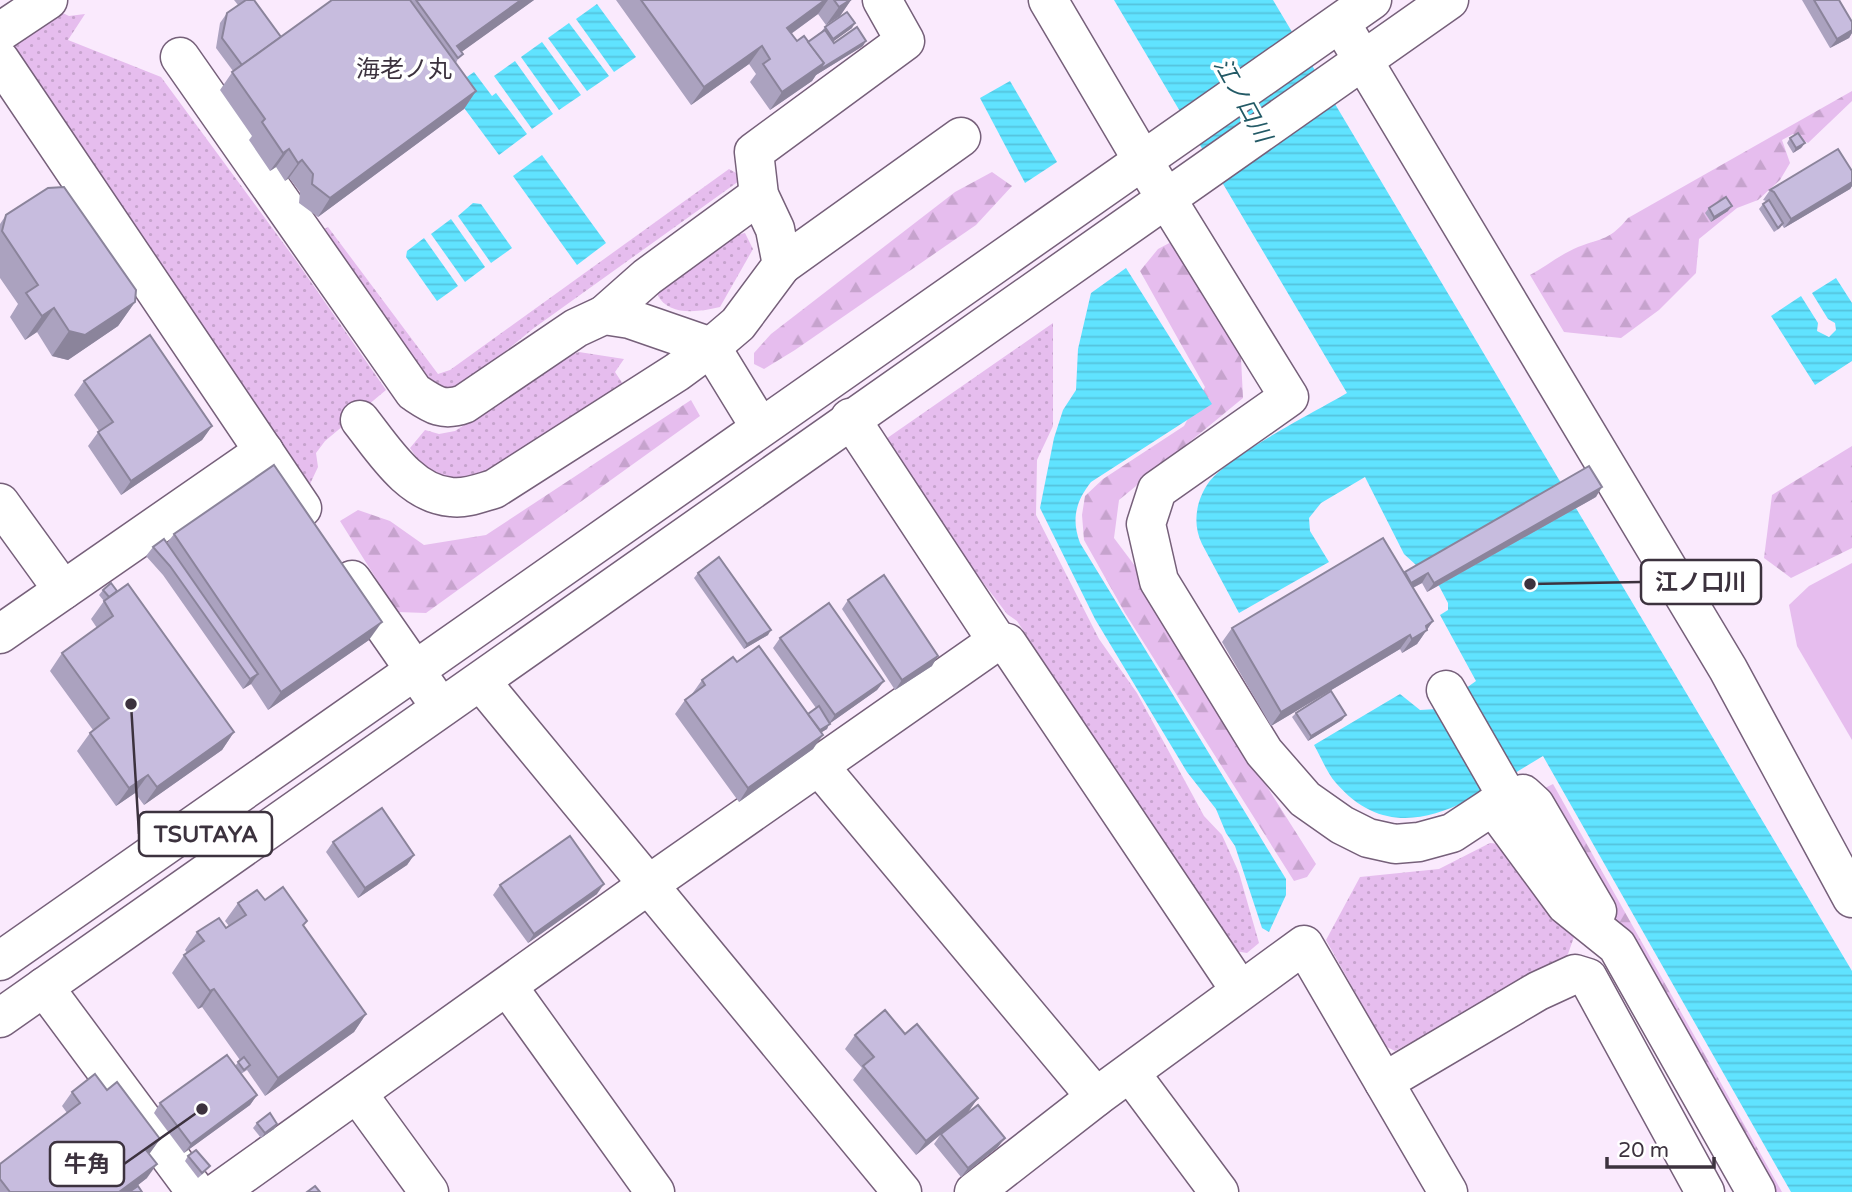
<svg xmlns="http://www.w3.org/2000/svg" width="1852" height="1192" font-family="'Varela Round','Noto Sans JP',sans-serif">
<defs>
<pattern id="grass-dots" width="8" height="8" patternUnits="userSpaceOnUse" patternTransform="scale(1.75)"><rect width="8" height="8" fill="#e6bdee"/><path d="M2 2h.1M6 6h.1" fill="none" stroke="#c6a3cd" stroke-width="1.8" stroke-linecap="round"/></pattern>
<pattern id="forest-firs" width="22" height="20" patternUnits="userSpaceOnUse" patternTransform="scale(1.75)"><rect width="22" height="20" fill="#e6bdee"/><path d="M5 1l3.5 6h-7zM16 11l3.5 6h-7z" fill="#c6a3cd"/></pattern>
<pattern id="water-rules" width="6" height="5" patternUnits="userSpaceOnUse" patternTransform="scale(1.75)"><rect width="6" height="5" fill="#60e3ff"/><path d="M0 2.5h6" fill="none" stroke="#54c3dc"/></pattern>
</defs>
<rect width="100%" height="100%" fill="#faeafd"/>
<g fill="url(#grass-dots)">
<polygon points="50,7 69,16 85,14 68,40 161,77 295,259 386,390 325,441 316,453 318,467 310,484 7,37"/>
<polygon points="729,169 736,173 739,181 534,328 458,390 439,392 406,368 319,232 328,227 438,374 450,370"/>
<path d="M745 233 753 249 720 307C699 312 668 317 657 294L736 235Z"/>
<polygon points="1053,323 1053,426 1037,460 1036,515 1099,639 1137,693 1204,816 1222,835 1239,873 1259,943 1247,953 1235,951 1017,621 1007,614 912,489 883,441"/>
<polygon points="579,352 624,359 615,372 629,393 470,487 426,471 410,448 425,430 439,434 455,431 566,357"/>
<polygon points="1490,843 1500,844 1574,937 1568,954 1561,963 1395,1051 1385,1046 1326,940 1360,877 1439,869"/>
</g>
<g fill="url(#forest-firs)">
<path d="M1852 91V101L1808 143 1793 134 1782 140 1790 163 1780 180 1758 200 1737 208 1699 239 1696 273 1659 310 1621 338 1564 332 1530 275C1545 267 1561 254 1578 247 1602 238 1610 240 1628 218Z"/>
<polygon points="992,172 1012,186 976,225 795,350 764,369 754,364 754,353 771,334 955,192"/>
<polygon points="1175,240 1241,358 1243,398 1119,500 1114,538 1138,570 1155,610 1316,864 1307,877 1294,881 1125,613 1084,540 1082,515 1085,496 1103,479 1184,426 1205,387 1140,271 1158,249"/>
<polygon points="691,400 700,416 426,613 397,612 340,521 358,510 390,521 424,545 486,535"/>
<polygon points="1852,446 1852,548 1791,578 1764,558 1772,495"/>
<polygon points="1553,784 1782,1192 1763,1192 1541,790"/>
</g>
<polygon fill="#e6bdee" points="1852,563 1852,740 1797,646 1789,605 1809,586"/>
<g fill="url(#water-rules)">
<path d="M1114 0H1273L1852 971V1192H1791L1543 756C1477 795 1401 858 1336 783 1327 773 1321 757 1314 745L1400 694 1420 710 1437 709 1476 681 1440 615 1448 610V603L1426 561 1416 565 1404 554 1365 477 1321 503 1309 518 1310 531 1329 562 1239 613 1202 544C1192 524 1196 500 1209 482 1231 454 1313 413 1347 393Z"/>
<polygon points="597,4 636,57 614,72 576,19"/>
<polygon points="569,23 609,76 587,91 548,38"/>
<polygon points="542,42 581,95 559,110 521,57"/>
<polygon points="515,61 553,114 532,129 494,76"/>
<polygon points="474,72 492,96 496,93 527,134 499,155 450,89"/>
<polygon points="1010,81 1057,162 1025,183 980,98"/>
<polygon points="542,155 606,243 577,265 513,176"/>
<polygon points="473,203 481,204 512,248 491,263 458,216"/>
<polygon points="451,219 485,267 465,282 431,234"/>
<polygon points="424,238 458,286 437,301 406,257 407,251"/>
<path d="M1126 268 1212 404 1091 482C1076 501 1071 519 1080 543L1286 879V895L1269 932 1262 928 1235 846 1226 833 1216 809 1187 772 1095 619 1040 508 1054 438 1063 410 1076 390 1078 349 1091 293Z"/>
<polygon points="1836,278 1852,303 1852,361 1815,385 1771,316 1801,296 1818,323 1817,331 1829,337 1836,330 1835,323 1828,319 1812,293"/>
</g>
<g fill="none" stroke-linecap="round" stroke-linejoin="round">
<g stroke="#76607a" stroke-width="41">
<g id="minor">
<polyline points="1048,0 1143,161 1289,397 1157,490 1146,524 1159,581 1264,752 1305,799 1342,825 1368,838 1395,844 1419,842 1452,833 1493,806 1566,905 1617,946 1756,1192"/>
<polyline points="0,32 48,0"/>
<polyline points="1349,37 1728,669 1852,898"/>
<path d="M180 57 414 392C432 404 442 412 464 404L576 328 604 315 630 319 711 347 760 427"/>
<polyline points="0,60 302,508"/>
<polyline points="782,265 961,137"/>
<polyline points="604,315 647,277 759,195"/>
<polyline points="850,418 997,641"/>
<path d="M360 420C383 449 410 494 451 497 466 499 480 493 494 489L677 372 711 347 738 324 782 265 775 229 759 195 754 152 905 41 882 0"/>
<polyline points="0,503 63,590"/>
<polyline points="352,580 430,692"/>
<polyline points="0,634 264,451"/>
<polyline points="482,683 902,1192"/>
<polyline points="1446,690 1508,798"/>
<polyline points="819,766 1096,1097"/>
<polyline points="1493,806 1523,794 1535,805 1597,911"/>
<polyline points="0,961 1372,0"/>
<polyline points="44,987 196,1192"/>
<polyline points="508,987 655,1192"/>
<path d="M0 1018C484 680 965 338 1449 0"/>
<polyline points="1131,1074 1219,1192"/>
<polyline points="1384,1082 1538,991 1575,974 1588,978 1705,1192"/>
<polyline points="357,1093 429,1192"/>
<polyline points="218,1192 648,885 997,641 1007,643 1240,990"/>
<polyline points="974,1192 1096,1097 1304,945 1448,1192"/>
</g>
</g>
<use href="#minor" stroke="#fff" stroke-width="38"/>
</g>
<g fill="#aba2bf">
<polygon points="234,0 254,0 281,37 332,0 534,0 461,52 456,63 476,91 464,109 318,217 299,203 300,192 289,178 285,181 276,167 270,171 249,140 252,136 220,90 233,71 216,48 220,23 227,13 238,5"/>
<polygon points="616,0 851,0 840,16 826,25 818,14 791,34 797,41 808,42 821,32 825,27 852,28 833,41 834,43 863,46 816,75 812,81 770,110 750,82 756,74 749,64 691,105"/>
<polygon points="1802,0 1839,0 1852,22 1852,33 1849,38 1830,48"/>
<polygon points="1790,138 1805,143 1801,148 1793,153 1787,143"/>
<polygon points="1852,171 1852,186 1850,189 1784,228 1782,225 1780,228 1774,232 1759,209 1763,204 1766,201 1763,200 1770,190"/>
<polygon points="1709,208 1728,211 1711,222 1705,213"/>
<polygon points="6,215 135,302 118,326 68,360 52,356 37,332 25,340 10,317 18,304 0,278 0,224"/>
<polygon points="84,381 212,426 202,440 121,495 88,446 99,431 74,395"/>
<polygon points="1596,497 1427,592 1422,583 1413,588 1433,621 1417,644 1402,653 1400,649 1271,726 1222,642 1232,628 1404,573 1405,572"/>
<polygon points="174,534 369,640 268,710 251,684 243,689 163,575 146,556 153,547 167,543"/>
<polygon points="698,573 768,635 744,649 694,578"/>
<polygon points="103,590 234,732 222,750 144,805 135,793 116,806 77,751 90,733 93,730 50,671 62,653 97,628 91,619 104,601 99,595"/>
<polygon points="848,600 932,666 895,690 842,609"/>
<polygon points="780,638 884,681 877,690 829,724 827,729 821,732 813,749 739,802 675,714 685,700 692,694 702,680 737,662 808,714 816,708 773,648"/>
<polygon points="1296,713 1342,720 1308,741 1292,717"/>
<polygon points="333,842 414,855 407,865 358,898 326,852"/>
<polygon points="500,885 597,894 528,943 493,895"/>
<polygon points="265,900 304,926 366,1014 354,1032 265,1096 247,1070 241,1074 257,1095 250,1105 184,1153 154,1113 160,1103 235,1066 240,1060 202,1007 198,1009 172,973 184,955 187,953 185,950 197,932 226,928 229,926 225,921 238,903"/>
<polygon points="905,1034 978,1098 968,1112 998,1147 961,1177 934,1144 941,1134 916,1155 853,1080 862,1068 845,1049 855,1035"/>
<polygon points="107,1090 160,1139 149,1154 147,1178 129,1192 0,1192 0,1164 67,1113 62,1106 72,1092"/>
<polygon points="257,1123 277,1124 274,1129 261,1138 253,1128"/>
<polygon points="188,1156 206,1171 198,1178 185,1161"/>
</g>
<g fill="#8b849b">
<polygon points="521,0 534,0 456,56 457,46"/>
<polygon points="825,0 828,0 818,14 774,46 787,28"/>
<polygon points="850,0 851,0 840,16 826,25 839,7"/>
<polygon points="855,23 852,28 830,44 833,39"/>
<polygon points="1852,30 1852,33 1849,38 1830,48 1837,39"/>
<polygon points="866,41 863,46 816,75 812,81 770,110 782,92 824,63"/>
<polygon points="762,46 749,64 691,105 704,87"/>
<polygon points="476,91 464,109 318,217 330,198"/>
<polygon points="1805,143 1801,148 1793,153 1796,148"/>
<polygon points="289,149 276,167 270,171 283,153"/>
<polygon points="302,160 289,178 285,181 298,163"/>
<polygon points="1852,182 1852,186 1850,189 1784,228 1791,219"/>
<polygon points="1732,206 1728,211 1711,222 1714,217"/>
<polygon points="135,302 118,326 68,360 52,356 69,331"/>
<polygon points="54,308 37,332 25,340 42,316"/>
<polygon points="212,426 202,440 121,495 131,481"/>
<polygon points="1602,487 1596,497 1427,592 1434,583"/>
<polygon points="1428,573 1422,583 1404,592 1411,583"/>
<polygon points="1433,621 1417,644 1402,653 1412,639 1426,626"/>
<polygon points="382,622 369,640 268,710 281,692"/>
<polygon points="771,630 768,635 744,649 747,644"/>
<polygon points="1410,635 1400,649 1271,726 1281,712"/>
<polygon points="938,656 932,666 895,690 902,680"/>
<polygon points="258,674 251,684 243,689 250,679"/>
<polygon points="884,681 877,690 829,724 827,729 811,739 815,734 829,724 835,715"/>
<polygon points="1346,715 1342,720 1308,741 1311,736"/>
<polygon points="234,732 222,750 144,805 157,787"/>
<polygon points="823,735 813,749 739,802 748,788"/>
<polygon points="148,775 135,793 116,806 129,788"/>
<polygon points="414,855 407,865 358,898 365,888"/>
<polygon points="604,884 597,894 528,943 534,934"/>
<polygon points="214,989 202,1007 198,1009 210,991"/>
<polygon points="366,1014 354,1032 265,1096 278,1078"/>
<polygon points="257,1095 250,1105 184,1153 191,1144"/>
<polygon points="978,1098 968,1112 916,1155 926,1141"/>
<polygon points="277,1124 274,1129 261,1138 265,1133"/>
<polygon points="1005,1138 998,1147 961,1177 968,1168"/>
<polygon points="160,1139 150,1153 136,1164 146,1150"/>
<polygon points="157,1164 147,1178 129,1192 119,1192"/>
</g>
<g fill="#c7bcde" stroke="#8b849b" stroke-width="2">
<polygon points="246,0 254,0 281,37 242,65 222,38 227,13"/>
<polygon points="332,0 410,0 476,91 330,198 312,184 313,174 302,160 298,163 289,149 283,153 262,122 265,119 232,72"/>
<polygon points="416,0 521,0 457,46 463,54 458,58"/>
<polygon points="641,0 825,0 787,28 797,41 804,36 824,63 782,92 763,64 770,59 762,46 704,87"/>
<polygon points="834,0 850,0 839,7"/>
<polygon points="1814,0 1839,0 1852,22 1852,30 1837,39"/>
<polygon points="847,12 855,23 833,39 825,27"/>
<polygon points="857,27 866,41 819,70 824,63 808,42 825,30 834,43"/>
<polygon points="1798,133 1805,143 1796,148 1790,138"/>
<polygon points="1838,149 1852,171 1852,182 1791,219 1774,192 1770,190"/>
<polygon points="64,187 136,290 135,302 85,335 69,331 54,308 42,316 26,293 38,285 2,231 6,215 48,188"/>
<polygon points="1726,197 1732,206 1714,217 1709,208"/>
<polygon points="1769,200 1783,223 1778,228 1763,204"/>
<polygon points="150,335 212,426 131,481 98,432 113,422 84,381"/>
<polygon points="274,465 382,622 281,692 174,534"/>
<polygon points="1589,466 1602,487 1434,583 1428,573 1411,583 1405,572"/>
<polygon points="1383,538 1433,621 1426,626 1427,630 1412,639 1410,635 1281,712 1232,628"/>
<polygon points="164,539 258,674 250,679 170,566 153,547"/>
<polygon points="719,557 771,630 747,644 698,573"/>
<polygon points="884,575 938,656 902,680 848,600"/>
<polygon points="111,583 117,591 109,597 103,590"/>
<polygon points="128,584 234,732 157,787 148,775 129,788 90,733 109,718 62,653 113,616 104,601"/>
<polygon points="829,603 884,681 835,715 780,638"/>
<polygon points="759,646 823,735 748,788 685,700 705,685 702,680 733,657 737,662"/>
<polygon points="1331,691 1346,715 1311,736 1296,713"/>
<polygon points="819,706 830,724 820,730 808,714"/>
<polygon points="382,808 414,855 365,888 333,842"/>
<polygon points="570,836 604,884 534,934 500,885"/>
<polygon points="283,887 307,921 303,925 366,1014 278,1078 214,989 210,991 184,955 204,941 197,932 219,918 226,928 246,915 238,903 257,890 265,900"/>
<polygon points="885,1010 905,1034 917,1024 978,1098 926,1141 863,1066 874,1057 855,1035"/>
<polygon points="227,1055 257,1095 191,1144 160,1103"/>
<polygon points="244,1057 250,1065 244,1070 238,1062"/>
<polygon points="95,1074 107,1090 117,1082 160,1139 146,1150 157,1164 119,1192 10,1192 0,1179 0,1164 80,1103 72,1092"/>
<polygon points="978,1105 1005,1138 968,1168 941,1134"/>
<polygon points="270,1113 277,1124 265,1133 257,1123"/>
<polygon points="196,1150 210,1166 202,1173 188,1156"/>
<polygon points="138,1186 142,1192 129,1192"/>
<polygon points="315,1186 320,1192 307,1192"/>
</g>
<g text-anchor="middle" stroke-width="7" stroke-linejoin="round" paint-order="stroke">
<g font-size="23" font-style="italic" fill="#235a66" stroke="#fff">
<text transform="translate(1243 100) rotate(61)" y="8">江ノ口川</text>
</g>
<g font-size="24" fill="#3c323e" stroke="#fff">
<text x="404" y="77">海老ノ丸</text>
</g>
</g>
<path fill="none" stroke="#3c323e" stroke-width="2.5" d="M1530 584L1641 582M131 704L139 834M202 1109L124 1164"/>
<g fill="#3c323e" stroke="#fff" stroke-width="2.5">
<circle cx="1530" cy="584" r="7"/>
<circle cx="131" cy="704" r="7"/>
<circle cx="202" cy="1109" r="7"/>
</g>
<g fill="#fff" stroke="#3c323e" stroke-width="2.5">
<rect x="1641" y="560" width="120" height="44" rx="7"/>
<rect x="139" y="812" width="133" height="44" rx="7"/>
<rect x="50" y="1142" width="74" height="44" rx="7"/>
</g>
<g font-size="23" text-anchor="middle" font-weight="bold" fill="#3c323e">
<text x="1701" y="590">江ノ口川</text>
<text x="206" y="842">TSUTAYA</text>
<text x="87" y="1172">牛角</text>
</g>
<path d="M1607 1157v10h107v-10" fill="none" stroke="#3c323e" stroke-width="3.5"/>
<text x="1618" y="1157" font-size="21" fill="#3c323e" stroke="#ffffff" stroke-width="5" paint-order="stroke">20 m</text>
</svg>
